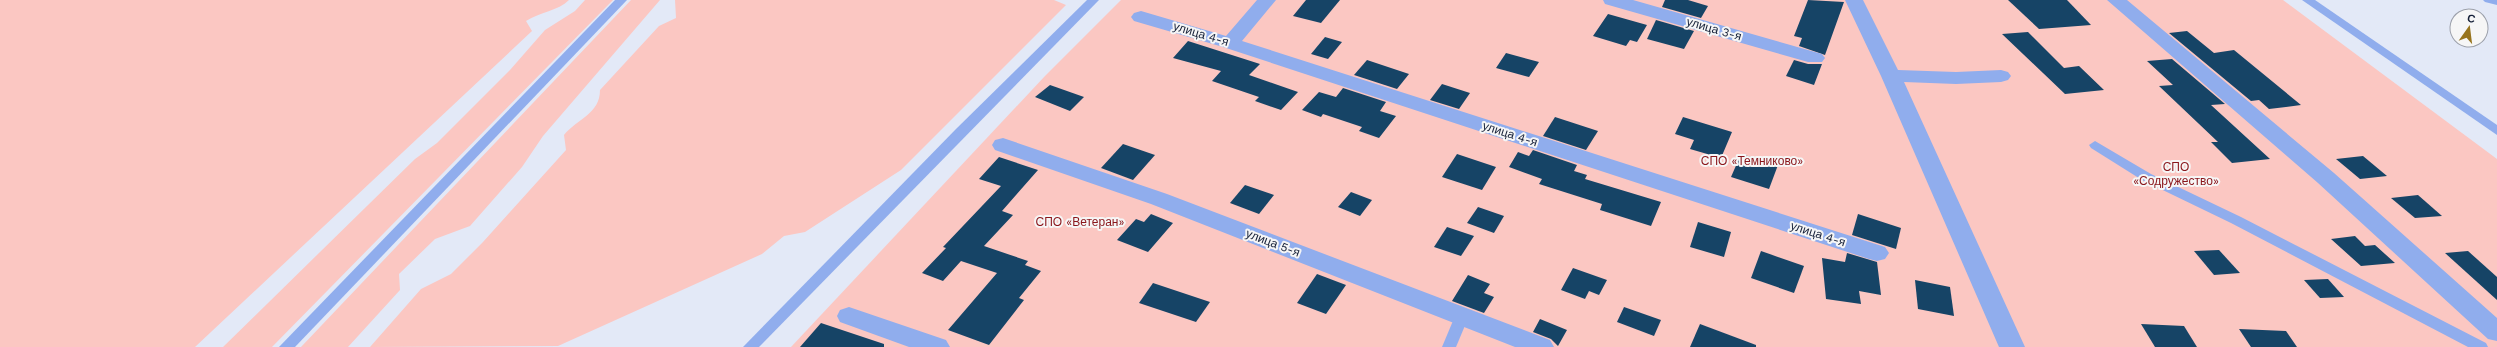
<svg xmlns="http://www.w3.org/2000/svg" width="2497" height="347" font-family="'Work Sans',sans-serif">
<rect width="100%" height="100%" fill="#e3e9f7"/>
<g fill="#fbc7c2">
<path d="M0 0H569C558 11 540 12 526 21L532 31 195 347H0Z"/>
<polygon points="585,0 613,0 272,347 223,347 415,159 437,143 510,70 545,30 575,11"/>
<polygon points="631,0 660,0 543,136 522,167 470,226 435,239 399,274 400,290 348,347 301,347"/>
<path d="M675 0H1054L1066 5 901 170 805 232 784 236 762 254 558 346 370 347 421 289 451 274 483 242 566 150 564 135C577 119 600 114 600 90L659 26 676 18Z"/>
<polygon points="1121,0 2283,0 2497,159 2497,347 791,347 1045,76"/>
</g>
<g fill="#164466">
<polygon points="1306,0 1340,0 1321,23 1293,16"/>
<polygon points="1665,0 1688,0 1708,6 1701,18 1662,7"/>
<polygon points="1808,0 1844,2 1825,55 1799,46 1802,38 1794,36"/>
<polygon points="2008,0 2067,0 2091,25 2039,29"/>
<polygon points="1608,14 1647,25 1637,42 1630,40 1626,46 1593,36"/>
<polygon points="1656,20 1694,31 1684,49 1647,39"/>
<polygon points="2187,31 2214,53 2234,50 2301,105 2269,109 2259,100 2251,101 2169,33"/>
<polygon points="2028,32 2064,68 2079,66 2104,90 2065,94 2002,34"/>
<polygon points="1325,37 1342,42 1328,59 1311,54"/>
<polygon points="1188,41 1260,64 1249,75 1298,92 1281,110 1255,101 1259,97 1212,81 1221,71 1173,58"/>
<polygon points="1506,53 1539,62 1529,77 1496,68"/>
<polygon points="2172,59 2225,104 2211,105 2270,159 2232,163 2211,142 2218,142 2159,86 2173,85 2147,61"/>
<polygon points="1367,60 1409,74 1397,89 1354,75"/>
<polygon points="1794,60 1808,64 1822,64 1814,85 1786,76"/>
<polygon points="1442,84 1470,93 1459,109 1430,100"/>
<polygon points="1050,85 1084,97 1070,111 1035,97"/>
<polygon points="1343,88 1386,102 1380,111 1396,116 1379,138 1359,131 1362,127 1323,114 1321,117 1302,110 1319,92 1336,97"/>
<polygon points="1555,117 1598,131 1586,150 1543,136"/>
<polygon points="1683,117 1732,132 1721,158 1690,149 1694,140 1675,134"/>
<polygon points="1123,144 1155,155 1133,180 1101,168"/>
<polygon points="1533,150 1577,165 1574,171 1587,175 1585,179 1661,202 1651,226 1600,210 1602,204 1539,184 1542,179 1509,167 1518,152 1529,156"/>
<polygon points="1457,154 1496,167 1482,190 1442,177"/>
<polygon points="1741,154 1778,165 1769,189 1731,177"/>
<polygon points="2363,156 2387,176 2360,179 2336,159"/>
<polygon points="999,157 1038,170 1002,211 1013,215 984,246 1028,261 1025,265 1041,271 1019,298 1024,300 989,345 948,330 997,273 961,261 943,281 922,273 946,248 943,247 1001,186 979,179"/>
<polygon points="1245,185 1274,195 1259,214 1230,203"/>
<polygon points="1351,192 1372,200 1360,216 1338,207"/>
<polygon points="2418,195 2442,216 2415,218 2391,198"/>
<polygon points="1478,207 1504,216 1494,233 1467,223"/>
<polygon points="1151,214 1173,223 1148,252 1117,240 1136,219 1144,222"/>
<polygon points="1858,214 1901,228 1896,249 1852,235"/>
<polygon points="1698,222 1731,232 1724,257 1690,247"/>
<polygon points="1447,227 1474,236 1461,256 1434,247"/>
<polygon points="2355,236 2365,246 2375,245 2395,263 2361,266 2331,239"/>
<polygon points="2219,250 2240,273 2214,275 2194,251"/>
<polygon points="1761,251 1804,266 1794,293 1751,278"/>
<polygon points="2468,251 2497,277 2497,300 2445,253"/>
<polygon points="1847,253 1877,262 1881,295 1859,291 1861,304 1826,299 1822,258 1845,262"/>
<polygon points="1573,268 1607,280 1599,295 1589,291 1585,299 1561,290"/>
<polygon points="1317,274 1346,285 1326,314 1297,303"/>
<polygon points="1468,275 1490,284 1484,293 1494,297 1484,313 1452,301"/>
<polygon points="2328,279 2344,297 2320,298 2304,280"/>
<polygon points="1915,280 1950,287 1954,316 1918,309"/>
<polygon points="1153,283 1210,302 1196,322 1139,303"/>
<polygon points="1624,307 1661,320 1654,336 1617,322"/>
<polygon points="1540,319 1567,330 1558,346 1551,339 1533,332"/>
<polygon points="821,323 884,344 884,347 800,347"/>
<polygon points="1700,324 1756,345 1756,347 1690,347"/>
<polygon points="2141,324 2184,326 2197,347 2155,347"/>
<polygon points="2239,329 2286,331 2297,347 2251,347"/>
</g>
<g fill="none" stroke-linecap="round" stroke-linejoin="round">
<g fill="#90aded" fill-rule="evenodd">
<polygon points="615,0 627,0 295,347 279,347"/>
<polygon points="1087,0 1099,0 759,347 743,347 956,129"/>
<polygon points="2302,0 2315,0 2497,125 2497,135"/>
<polygon points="2483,0 2497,0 2497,5 2485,2"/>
<polygon points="2095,141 2151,174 2241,217 2486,343 2488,347 2468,347 2231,223 2142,180 2091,148 2089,145"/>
<polygon points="1462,311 1467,312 1469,316 1456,347 1442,347 1455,316 1457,312"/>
</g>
<g fill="#90aded" fill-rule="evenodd">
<polygon points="1257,0 1276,0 1242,41 1885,247 1889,253 1885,259 1877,261 1869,259 1223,47 1134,21 1131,17 1134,13 1141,11 1226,36"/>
<polygon points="1603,0 1633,0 1822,54 1825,58 1822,62 1808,62 1605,4"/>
<polygon points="1845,0 1863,0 1898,70 1956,72 2001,70 2008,72 2011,76 2008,80 2001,82 1956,84 1904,82 2025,347 1999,347 1881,76"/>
<polygon points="2107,0 2127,0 2334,173 2497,318 2497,341 2488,339 2318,183"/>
<polygon points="1003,138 1167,194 1550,340 1554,347 1515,347 1151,204 995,150 992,145 995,140"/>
<polygon points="849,307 946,340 950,347 909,347 840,322 837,316 840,310"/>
</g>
</g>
<g text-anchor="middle" stroke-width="4" stroke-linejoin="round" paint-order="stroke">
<g font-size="12" fill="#141f37" stroke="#f6f6f6">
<text transform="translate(1714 29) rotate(16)" y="4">улица 3-я</text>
<text transform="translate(1201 34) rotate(17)" y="4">улица 4-я</text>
<text transform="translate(1510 134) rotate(18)" y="4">улица 4-я</text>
<text transform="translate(1818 234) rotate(18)" y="4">улица 4-я</text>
<text transform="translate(1273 243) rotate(21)" y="4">улица 5-я</text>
</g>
<g font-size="12" fill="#8a161b" stroke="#f6f6f6">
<text x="1752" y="165">СПО «Темниково»</text>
<text x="2176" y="171">СПО<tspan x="2176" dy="14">«Содружество»</tspan></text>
<text x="1080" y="226">СПО «Ветеран»</text>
</g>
</g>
<g transform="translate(2469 28) rotate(14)"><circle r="19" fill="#f6f6f6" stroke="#9ca0aa"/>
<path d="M0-3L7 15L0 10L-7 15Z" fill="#97741d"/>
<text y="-6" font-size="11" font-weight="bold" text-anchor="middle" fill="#141f37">С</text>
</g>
</svg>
